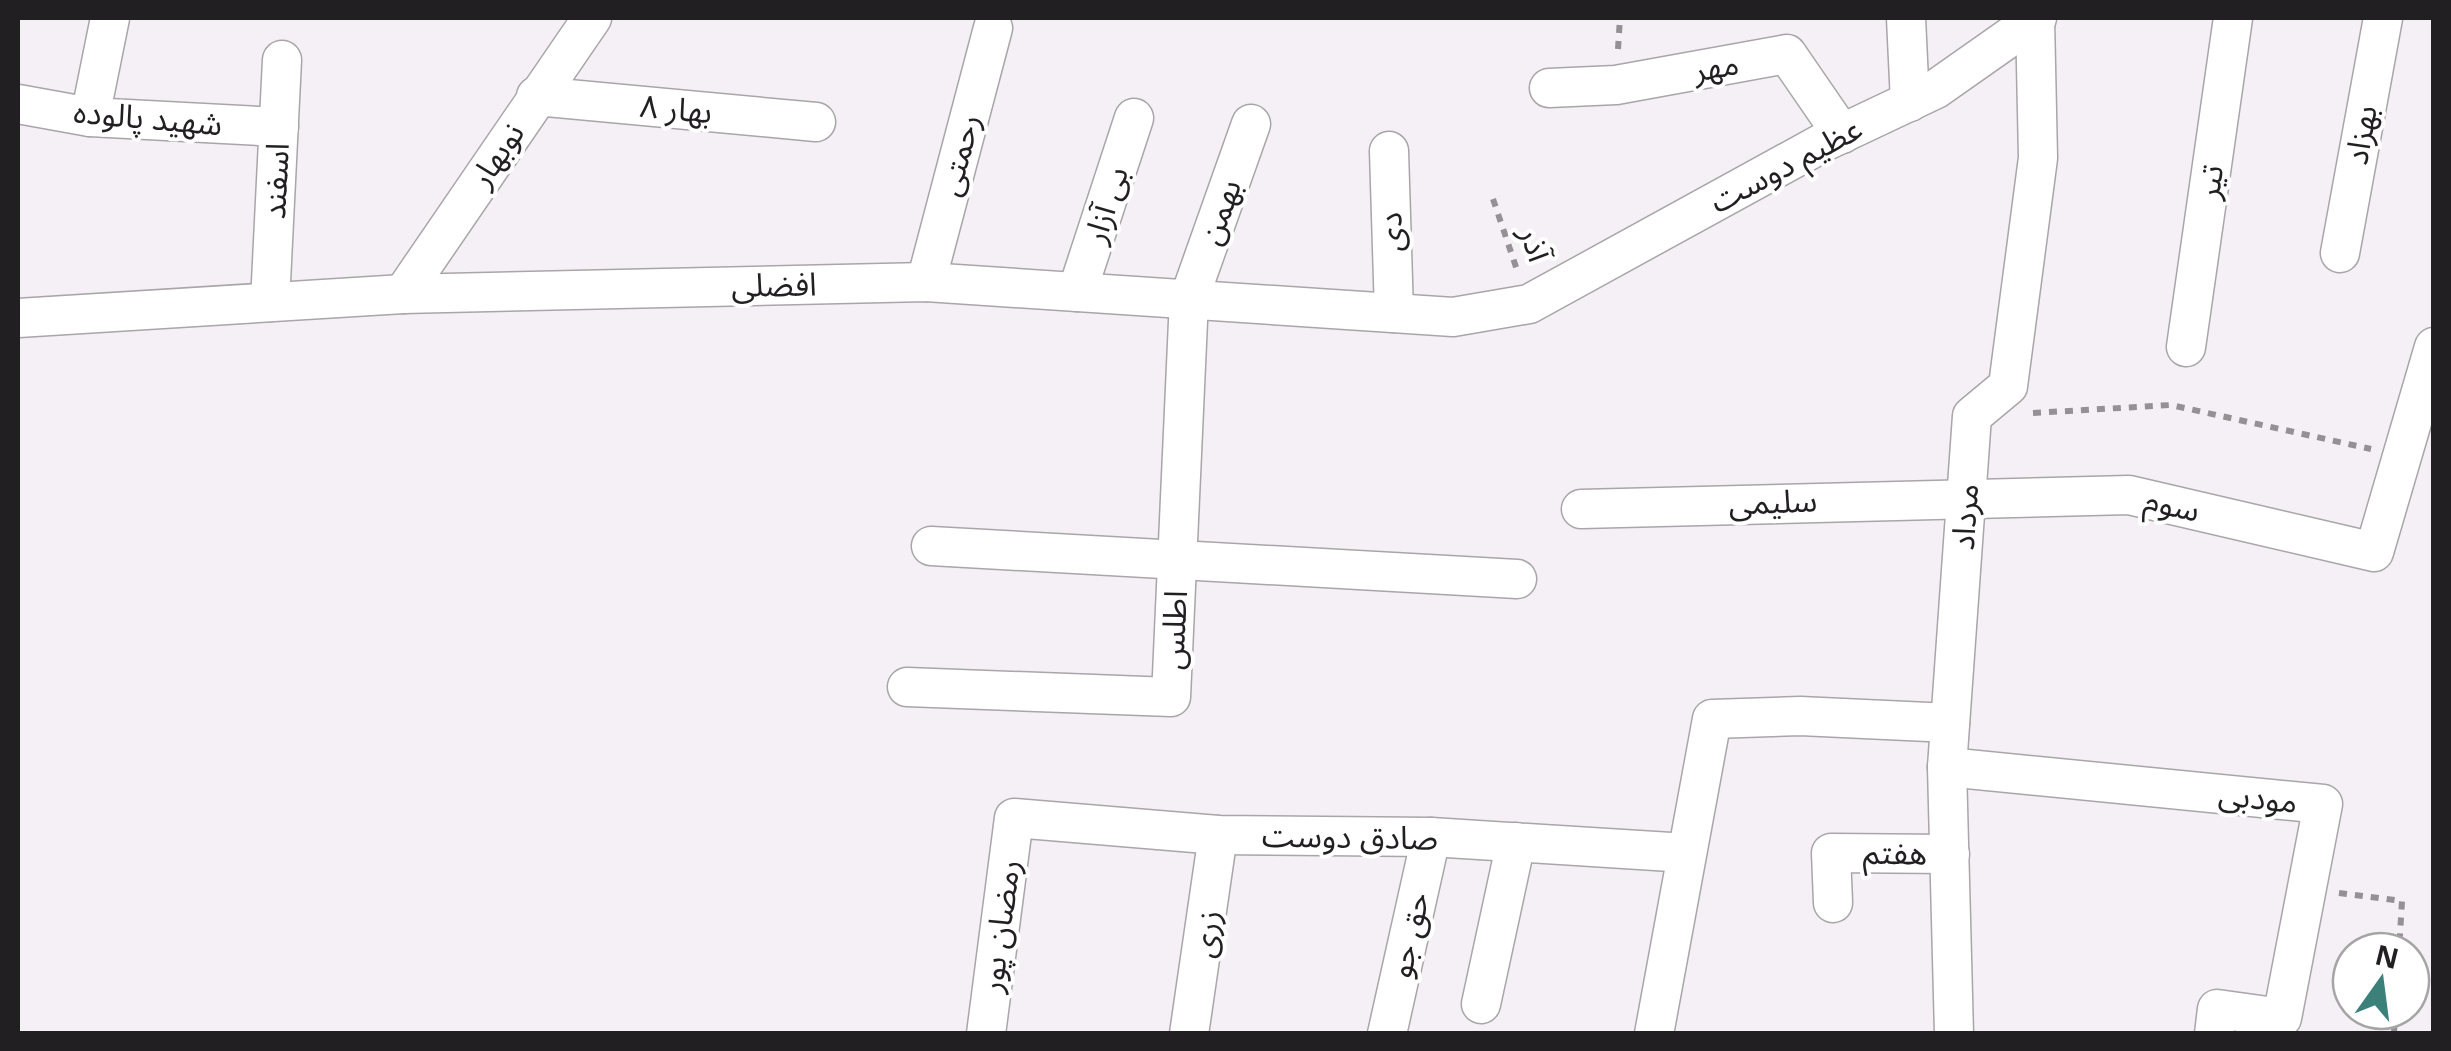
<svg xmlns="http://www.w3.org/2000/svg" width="2451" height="1051" font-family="'Open Sans','Noto Sans Arabic',sans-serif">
<rect width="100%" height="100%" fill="#f5f0f5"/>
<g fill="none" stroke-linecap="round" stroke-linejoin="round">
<g stroke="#a9a5a9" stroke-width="41">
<g id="minor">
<polyline points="1906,18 1910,102"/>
<polyline points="1549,88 1616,85 1787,54 1842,134"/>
<polyline points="536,96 816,122"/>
<polyline points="18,104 90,117 279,127"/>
<polyline points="90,117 110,18"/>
<polyline points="1389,151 1394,313"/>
<polyline points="2340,253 2383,18"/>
<polyline points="926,282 993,28"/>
<polyline points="1077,292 1134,118"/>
<polyline points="403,294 592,18"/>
<polyline points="270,302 282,60"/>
<polyline points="18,318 403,294 926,282 1453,317 1529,304 1826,141 1936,89 2037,18"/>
<polyline points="2186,347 2233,18"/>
<polyline points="1581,509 2129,495 2374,552 2434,347"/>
<polyline points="931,546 1517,579"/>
<polyline points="907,687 1171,697 1189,299 1251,124"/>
<polyline points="1947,767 2323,804 2282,1018 2217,1009 2214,1034"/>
<polyline points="1833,903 1831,853 1950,854"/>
<polyline points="1481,1004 1516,842"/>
<polyline points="986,1034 1014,818 1218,835 1431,837 1687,853"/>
<polyline points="1189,1034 1218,835"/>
<polyline points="1387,1034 1431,837"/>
<polyline points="1654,1034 1712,719 1800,716 1950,723"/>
<polyline points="1954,1034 1947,767 1972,416 2008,386 2038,158 2035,19"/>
</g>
</g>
<g stroke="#949094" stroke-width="6" stroke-dasharray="8 8" stroke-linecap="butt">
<polyline points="1618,49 1620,18"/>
<polyline points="1493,199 1517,270"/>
<polyline points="2033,413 2171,405 2371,449"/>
<polyline points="2339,893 2402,901 2399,951"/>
<polyline points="2394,1034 2395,1011"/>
</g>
<use href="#minor" stroke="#fff" stroke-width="38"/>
</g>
<g text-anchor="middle" stroke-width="8" stroke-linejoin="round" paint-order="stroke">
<g font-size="32" fill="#211f21" stroke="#fff">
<text transform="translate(1716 67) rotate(-10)" y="11">مهر</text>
<text transform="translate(676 109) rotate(5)" y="11">بهار ۸</text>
<text transform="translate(148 118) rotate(5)" y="11">شهید پالوده</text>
<text transform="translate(2361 135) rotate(-80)" y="11">بهزاد</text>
<text transform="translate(497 155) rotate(-56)" y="11">نوبهار</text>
<text transform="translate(959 155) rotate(-75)" y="11">رحمتی</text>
<text transform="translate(1786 165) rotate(-28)" y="11">عظیم دوست</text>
<text transform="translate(276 181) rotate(-87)" y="11">اسفند</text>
<text transform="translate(2210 182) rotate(-82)" y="11">تیر</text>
<text transform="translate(1106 205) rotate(-72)" y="11">بی آزار</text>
<text transform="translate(1220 212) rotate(-70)" y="11">بهمن</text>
<text transform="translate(1391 232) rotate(-92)" y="11">دی</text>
<text transform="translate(1535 244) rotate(71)" y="11">آذر</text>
<text transform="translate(774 285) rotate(-1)" y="11">افضلی</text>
<text transform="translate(1773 502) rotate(-2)" y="11">سلیمی</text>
<text transform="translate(2172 505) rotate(13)" y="11">سوم</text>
<text transform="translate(1965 517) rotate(-86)" y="11">مرداد</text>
<text transform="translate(1174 630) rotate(-87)" y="11">اطلس</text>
<text transform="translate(2258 798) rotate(6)" y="11">مودبی</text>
<text transform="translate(1350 837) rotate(1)" y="11">صادق دوست</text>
<text transform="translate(1895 853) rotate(1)" y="11">هفتم</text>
<text transform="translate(1000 926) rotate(-82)" y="11">رمضان پور</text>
<text transform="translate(1206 934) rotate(-83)" y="11">زری</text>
<text transform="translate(1409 935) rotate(-77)" y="11">حق جو</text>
</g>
</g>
<rect width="2451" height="1051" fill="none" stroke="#211f21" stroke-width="40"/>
<g transform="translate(2381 981) rotate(14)"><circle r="48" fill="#ffffff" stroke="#a6a5a6" stroke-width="2.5"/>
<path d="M0-8L18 38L0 25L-18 38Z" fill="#3b817a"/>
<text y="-15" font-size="28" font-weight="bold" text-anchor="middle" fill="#211f21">N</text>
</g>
</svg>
